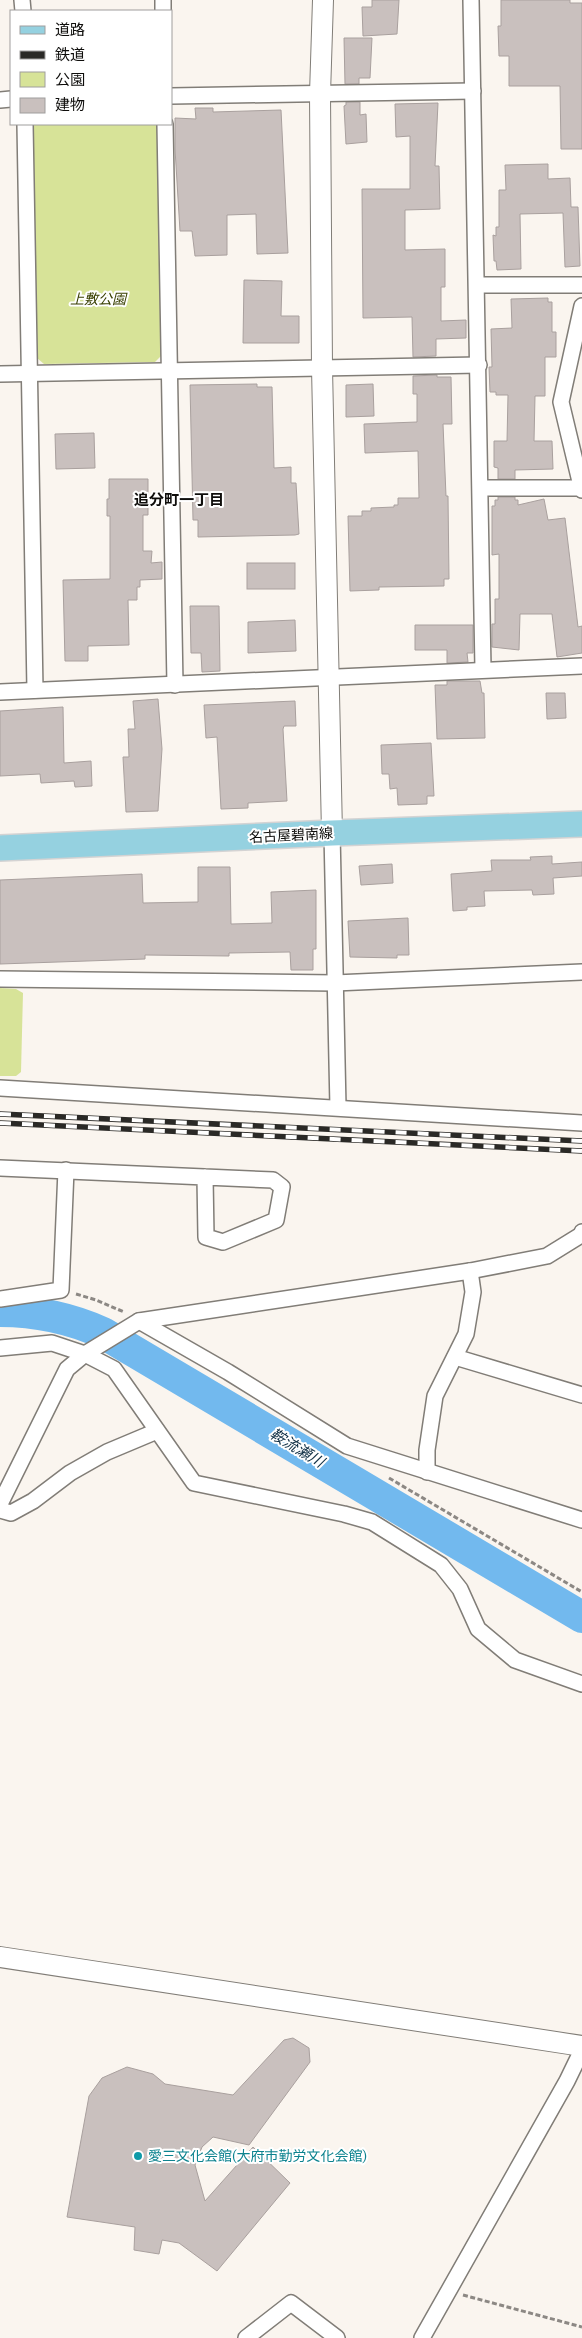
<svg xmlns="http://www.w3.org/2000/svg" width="582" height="2338" font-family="'IBM Plex Serif','Noto Sans JP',serif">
<rect width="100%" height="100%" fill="#faf5ef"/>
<g fill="#d7e398">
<polygon points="33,124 158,124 161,356 155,362 44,364 37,358"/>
<polygon points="0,988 16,989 23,993 21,1072 16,1076 0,1076"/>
</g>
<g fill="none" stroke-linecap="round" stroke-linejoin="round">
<path stroke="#72b9ee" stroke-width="32" d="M0 1311C36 1311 70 1318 103 1333L582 1617"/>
</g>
<g fill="#c9c0be" stroke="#a9a09e">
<polygon points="372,0 399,0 397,34 363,36 362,7 372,7"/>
<polygon points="501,0 570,0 570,3 582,3 582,149 561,149 560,86 509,86 509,56 499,56 498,26 501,26"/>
<polygon points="344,38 372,38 370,78 359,78 359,84 345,84"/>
<polygon points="346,102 360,102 360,115 366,114 367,142 346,144 344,106 346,105"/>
<polygon points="438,103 435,166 439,166 440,209 405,210 405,250 445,249 445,287 441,287 441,321 466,320 466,338 436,339 436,356 413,357 412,317 363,318 362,189 410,189 410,136 396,137 395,104"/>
<polygon points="195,108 213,108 213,112 281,110 288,253 257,254 256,214 227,215 227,255 195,256 192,231 180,231 175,149 175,118 196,119"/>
<polygon points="548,164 548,179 570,178 571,207 578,207 580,266 565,267 563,213 520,214 521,269 497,270 496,261 494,261 493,235 496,236 496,227 499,227 499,190 506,190 505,165"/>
<polygon points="244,280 282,281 281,316 299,316 299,343 243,343"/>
<polygon points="548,298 548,302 552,302 552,332 556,332 556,357 545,357 545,396 535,396 534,441 552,441 553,469 515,470 515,479 498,479 498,468 494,467 494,441 507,441 508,395 496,395 496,392 490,392 489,367 492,367 491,329 512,328 511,299"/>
<polygon points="437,375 437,377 451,377 452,424 443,424 446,496 448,496 449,579 444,579 444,586 379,587 379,590 350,591 348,516 362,516 362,511 371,511 371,508 394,507 394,505 398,505 398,498 419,498 418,451 365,453 364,424 417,422 417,394 413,394 413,376"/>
<polygon points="257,384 257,387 272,387 274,468 291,467 291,483 296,483 299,534 295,535 198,537 198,520 193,520 190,385"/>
<polygon points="373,384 374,416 346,417 346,385"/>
<polygon points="94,433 95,468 56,469 55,434"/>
<polygon points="109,479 148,479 148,515 143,515 143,551 152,551 151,563 162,562 162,579 140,580 140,587 137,587 137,600 128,600 129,645 88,646 88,661 65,661 63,580 110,579 110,516 107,516 107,499 109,499"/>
<polygon points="498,497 515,497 515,500 518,500 518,505 544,499 548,520 565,518 578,627 582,626 582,653 557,657 552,614 520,614 519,650 492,647 492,624 495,624 495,599 499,599 499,554 492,555 492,506 495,506 495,500 498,500"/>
<rect x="247" y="563" width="48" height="26"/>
<polygon points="190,606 219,606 220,671 202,672 201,653 191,653"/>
<polygon points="295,620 296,651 248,653 248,622"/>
<polygon points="415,625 473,625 473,653 467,653 468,662 447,663 447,650 415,650"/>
<polygon points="447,681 480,681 482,693 484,693 485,738 437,739 435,685 447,685"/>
<polygon points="546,693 565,693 566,718 547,719"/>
<polygon points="158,699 162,749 158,811 126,812 123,757 129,757 128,729 135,729 133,701"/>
<polygon points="295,701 296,726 284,726 283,729 287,801 248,803 248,808 221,809 217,737 206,738 204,705"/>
<polygon points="63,707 64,763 91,761 92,786 75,787 74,781 41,783 40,774 0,776 0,711"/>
<polygon points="431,743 434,796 427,796 427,804 398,805 397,788 390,789 389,774 382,774 381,745"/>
<polygon points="552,856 552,864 582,862 582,876 553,878 554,894 533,895 532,890 484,891 485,906 467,907 467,910 453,911 451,874 492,871 491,860 531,860 530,857"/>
<polygon points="392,864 393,883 361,885 359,866"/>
<polygon points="198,867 230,867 231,924 272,923 271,892 316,890 316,949 313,949 313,970 291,970 290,952 229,953 229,956 145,955 145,959 0,964 0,880 142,874 143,903 198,902"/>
<polygon points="408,918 409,955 397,955 397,958 350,957 348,921"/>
<polygon points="293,2038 309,2048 310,2062 249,2145 213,2137 202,2147 195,2165 205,2201 253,2147 290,2183 217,2271 179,2243 162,2240 159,2254 134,2250 135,2227 67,2217 89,2096 102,2078 127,2067 153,2074 165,2084 233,2095 284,2040"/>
</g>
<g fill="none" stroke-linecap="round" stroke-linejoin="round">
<g stroke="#817d77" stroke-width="18">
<g id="minor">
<polyline points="22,0 23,11"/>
<polyline points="163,0 163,11"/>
<polyline points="471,0 483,669"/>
<polyline points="171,96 473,91"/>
<polyline points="0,100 11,99"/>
<polyline points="25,124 35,690"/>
<polyline points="165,124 175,685"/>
<polyline points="478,285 582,285"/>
<polyline points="582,306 561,402 582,490"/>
<polyline points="0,374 479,365"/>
<polyline points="481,488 582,488"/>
<polyline points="0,692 582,666"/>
<polyline points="332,833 338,1107"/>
<polyline points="0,979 335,983 582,972"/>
<polyline points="0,1088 582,1123"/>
<polyline points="0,1168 273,1180 282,1187 276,1220 223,1242 206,1237 205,1177"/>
<polyline points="0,1299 61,1290 66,1170"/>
<polyline points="139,1321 228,1372 347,1446 582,1520"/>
<polyline points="0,1348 52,1343 85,1354 114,1369 194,1483 344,1514 372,1522 441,1565 460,1589 478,1629 515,1660 582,1684"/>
<polyline points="455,1357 582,1395"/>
<polyline points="427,1472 427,1450 435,1396 466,1334 473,1292 470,1271"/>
<polyline points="0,1504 67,1369 85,1354 139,1321 470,1271 547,1256 581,1235 582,1232"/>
<polyline points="0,1510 11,1513 33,1501 70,1473 107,1452 157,1431"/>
<polyline points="246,2338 291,2303 337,2338"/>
<polyline points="422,2338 567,2081 582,2050"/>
</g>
</g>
<g stroke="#817d77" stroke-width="22">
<g id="tertiary">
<polyline points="323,0 320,94 322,368 332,833"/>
<polyline points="0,1957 582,2046"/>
</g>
</g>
<g stroke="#d4d3d3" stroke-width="28">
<polyline id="primary" points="0,848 332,833 582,824"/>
</g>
<g stroke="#8c8884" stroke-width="3" stroke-dasharray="5 2.5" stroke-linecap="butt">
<polyline points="76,1294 96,1300 124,1312"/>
<polyline points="389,1478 582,1592"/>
<polyline points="463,2295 582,2327"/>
</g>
<use href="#minor" stroke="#fff" stroke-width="15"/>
<use href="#tertiary" stroke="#fff" stroke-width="20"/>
<use href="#primary" stroke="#95d1e0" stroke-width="25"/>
<g stroke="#2a2926" stroke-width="5.5">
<g id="rail">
<polyline points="0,1114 582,1141"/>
<polyline points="0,1123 582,1151"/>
</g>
</g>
<use href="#rail" stroke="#fff" stroke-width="4" stroke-dasharray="11" stroke-linecap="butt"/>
</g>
<circle fill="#0f9aa8" stroke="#fff" stroke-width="2" cx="138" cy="2156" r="5"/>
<g text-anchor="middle" stroke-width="4" stroke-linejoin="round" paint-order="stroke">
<g font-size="14" font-style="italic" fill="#383f00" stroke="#fff">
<text x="98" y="304">上敷公園</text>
</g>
<g font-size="14" fill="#0e0d0b" stroke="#fff">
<text transform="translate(291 835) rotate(-3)" y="5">名古屋碧南線</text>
</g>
<g font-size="14" fill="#0d838f" stroke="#fff" text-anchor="start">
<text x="148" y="2161">愛三文化会館(大府市勤労文化会館)</text>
</g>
<g font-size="15" font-weight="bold" fill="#0e0d0b" stroke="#fff">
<text x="179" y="505">追分町一丁目</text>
</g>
<g font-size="15" font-style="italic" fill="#102f44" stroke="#fff">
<text transform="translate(297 1448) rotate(31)" y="5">鞍流瀬川</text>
</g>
</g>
<rect x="10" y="10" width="162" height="115" fill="#ffffff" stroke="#9f9e9d"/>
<rect x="20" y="26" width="25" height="8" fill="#95d1e0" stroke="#9f9e9d"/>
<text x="55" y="35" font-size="15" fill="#0e0d0b">道路</text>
<rect x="20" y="51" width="25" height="8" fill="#2a2926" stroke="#9f9e9d"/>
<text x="55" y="60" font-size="15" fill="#0e0d0b">鉄道</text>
<rect x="20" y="72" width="25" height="15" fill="#d7e398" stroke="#9f9e9d"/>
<text x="55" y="85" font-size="15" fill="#0e0d0b">公園</text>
<rect x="20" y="98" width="25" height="15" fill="#c9c0be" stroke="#9f9e9d"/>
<text x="55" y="110" font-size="15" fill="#0e0d0b">建物</text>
</svg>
